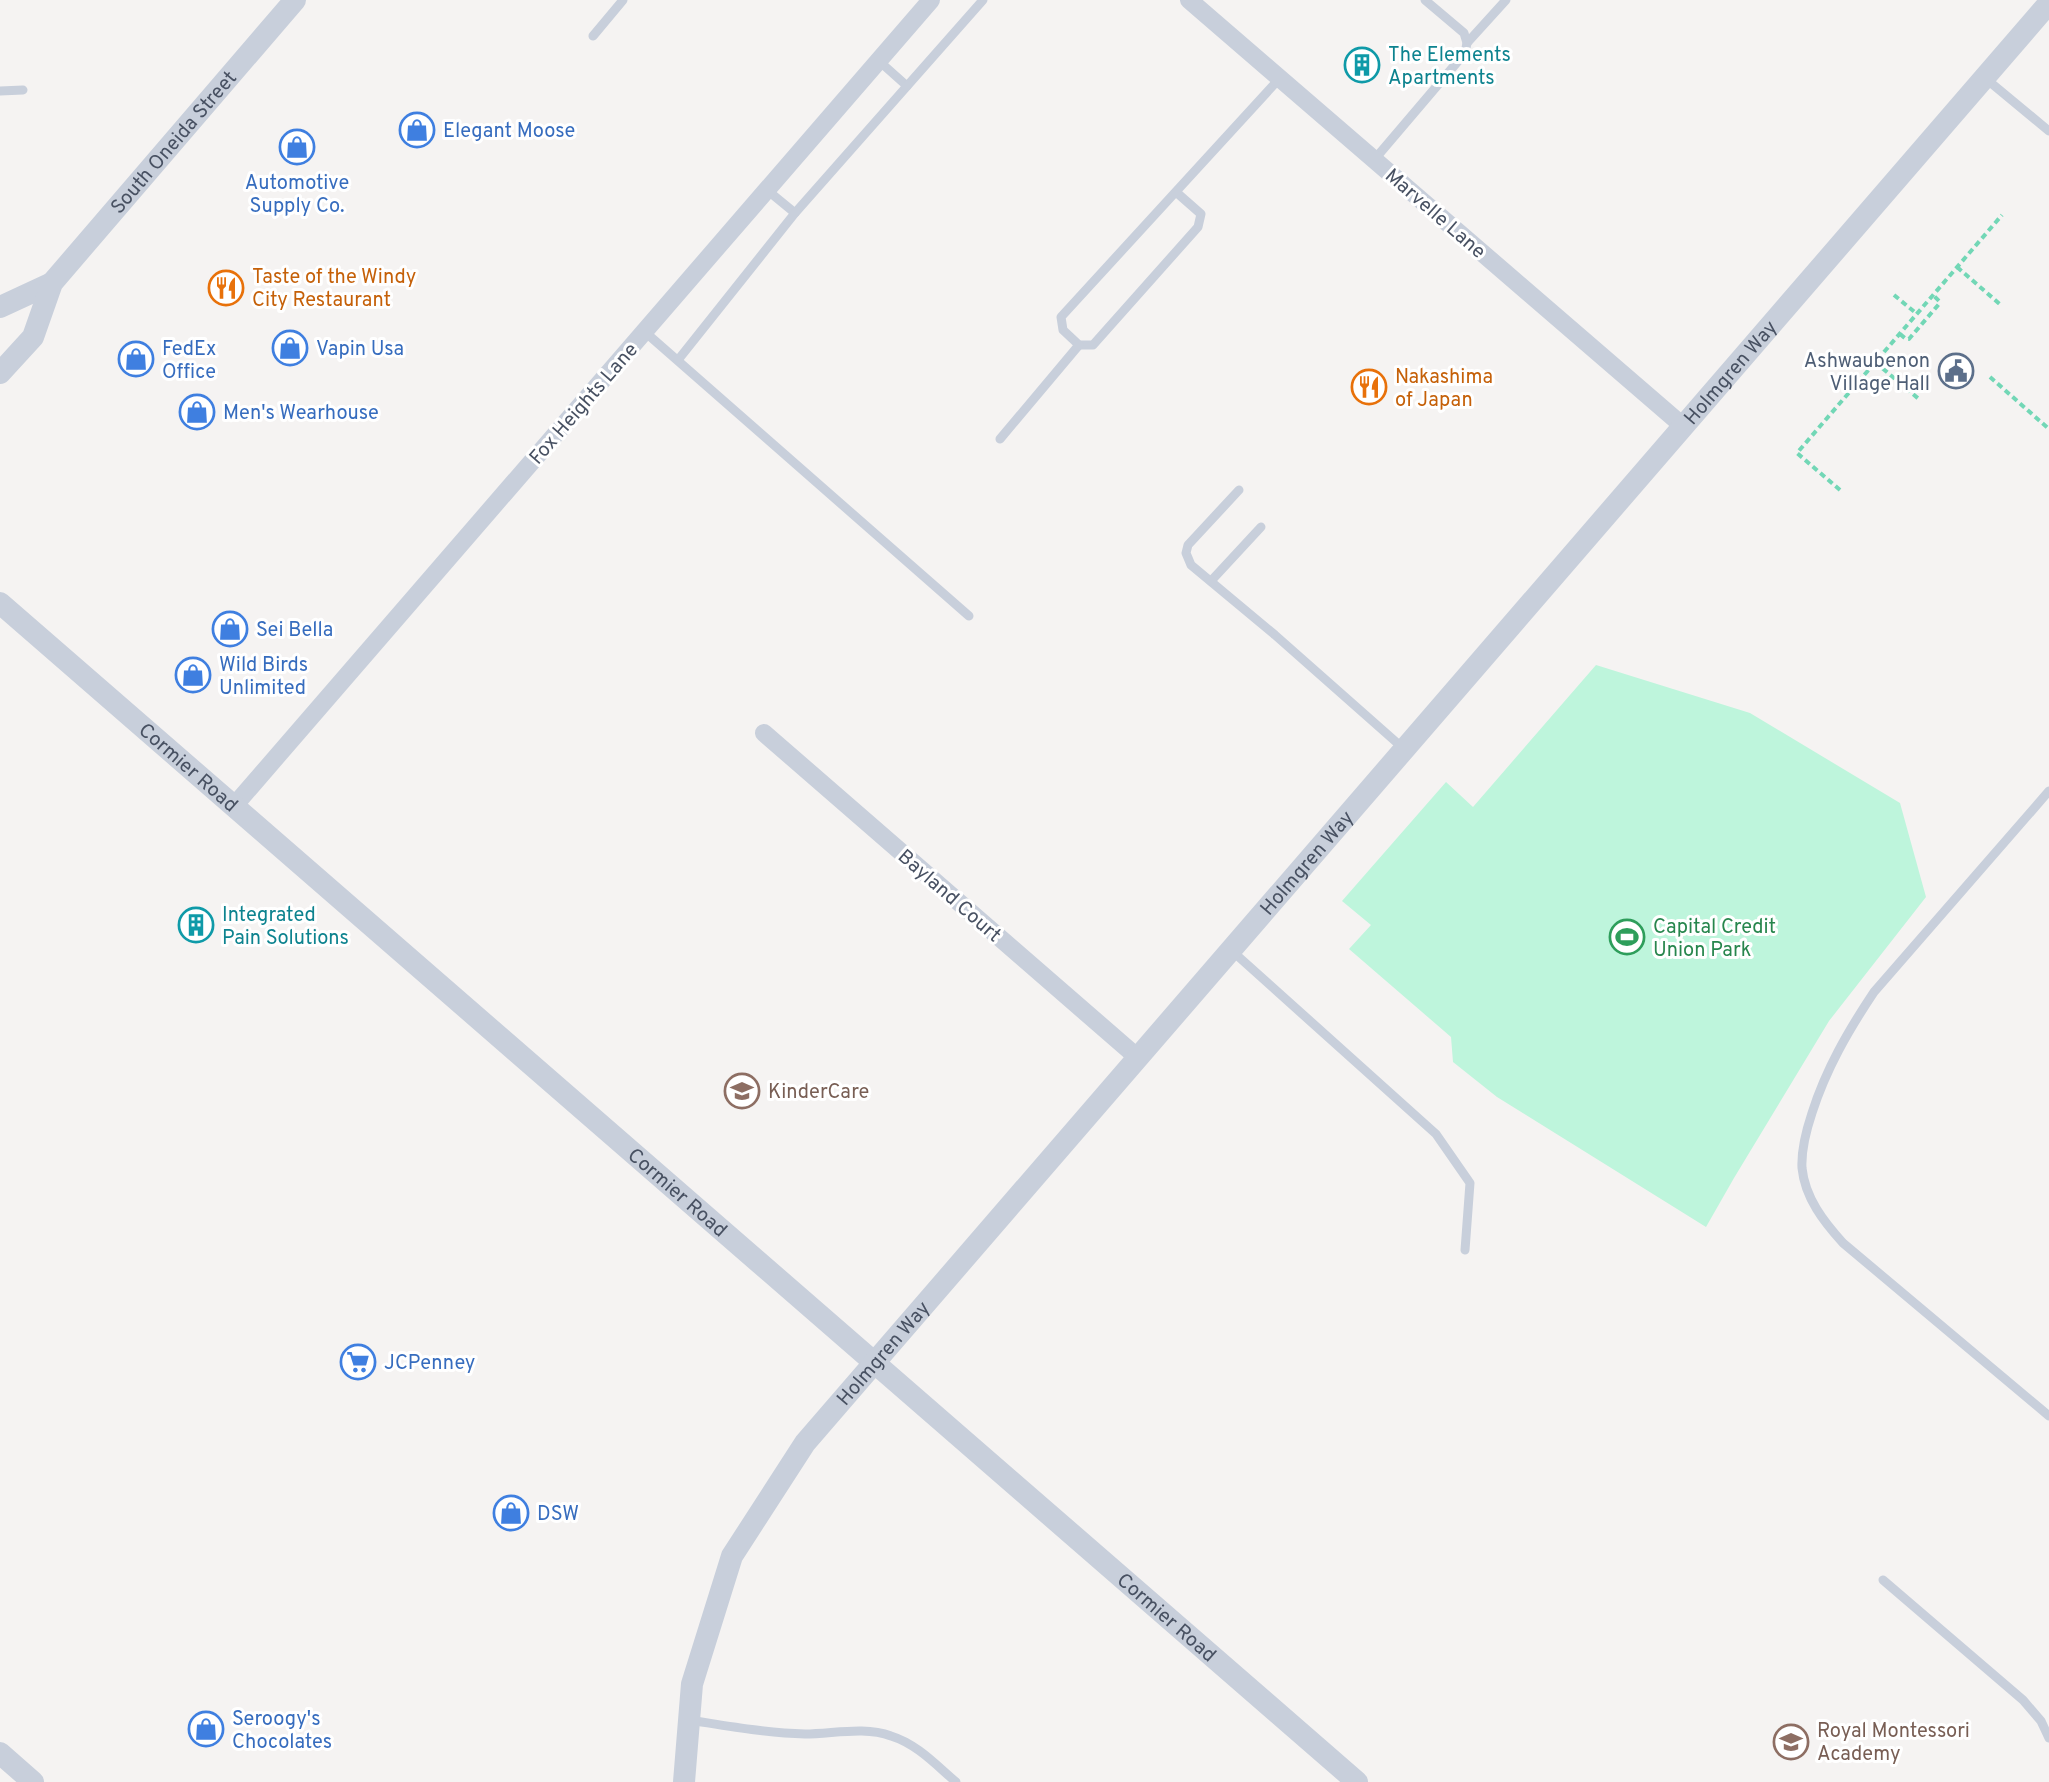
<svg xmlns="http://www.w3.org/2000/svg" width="2049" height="1782" font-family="Overpass,sans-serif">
<rect width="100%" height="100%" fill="#f5f3f2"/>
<polygon fill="#bef5dc" points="1596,665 1750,713 1900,803 1926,897 1829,1021 1734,1178 1706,1227 1497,1097 1453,1062 1451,1037 1349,949 1371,925 1342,901 1446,782 1473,807"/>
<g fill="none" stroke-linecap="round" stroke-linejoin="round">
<g stroke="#72d7b6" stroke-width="4" stroke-dasharray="6 4" stroke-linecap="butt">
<polyline points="1957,267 2002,306"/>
<polyline points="1894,295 1917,314"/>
<polyline points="1900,334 1906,339 1909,339 1939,304 1939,301 1933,295"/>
<polyline points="1875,362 1920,400"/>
<polyline points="1990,377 2049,429"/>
<polyline points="1840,490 1797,453 2002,215"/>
</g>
<g stroke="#c8cfdb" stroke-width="9">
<polyline points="593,36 623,0"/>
<polyline points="1467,43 1506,0"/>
<polyline points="879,61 907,86"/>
<polyline points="1985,78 2049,131"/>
<polyline points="0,91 23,90"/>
<polyline points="1374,160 1465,53 1467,43 1464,33 1425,0"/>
<polyline points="767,190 795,213"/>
<polyline points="1176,192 1201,214 1198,227 1093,345 1079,345 1063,330 1061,317 1280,78"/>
<polyline points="645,332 969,616"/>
<polyline points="678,360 795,213 983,0"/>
<polyline points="1000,439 1079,345"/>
<polyline points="1239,490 1188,545 1186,553 1191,565 1275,635 1404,749"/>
<polyline points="1211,581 1261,527"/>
<path d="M2049 791 1874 992C1848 1031 1826 1069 1812 1113 1806 1131 1801 1149 1802 1168 1805 1198 1824 1222 1843 1243L2049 1416"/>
<polyline points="1231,950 1436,1134 1470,1183 1465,1250"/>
<polyline points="1883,1580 2023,1700 2041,1721 2049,1738"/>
<path d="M689 1720C728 1726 766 1733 805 1734 833 1734 864 1726 891 1736 917 1744 936 1765 956 1782"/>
</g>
<g stroke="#c8cfdb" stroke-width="18">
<polyline points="1189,0 1683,426"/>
<polyline points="764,733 1137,1057"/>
<polyline points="234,806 931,0"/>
</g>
<g stroke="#c8cfdb" stroke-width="22">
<polyline points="0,307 52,283"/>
<path id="s1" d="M0 373 33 337 52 283 295 0"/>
<path id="s2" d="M0 603 1357 1782"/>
<polyline points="0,1753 33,1782"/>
<path id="s3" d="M684 1782 692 1684 732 1556 805 1443 2049 3"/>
</g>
</g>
<defs>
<g id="building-ring" transform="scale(1.8)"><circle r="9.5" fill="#fff" stroke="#0f9aa8" stroke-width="1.5"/><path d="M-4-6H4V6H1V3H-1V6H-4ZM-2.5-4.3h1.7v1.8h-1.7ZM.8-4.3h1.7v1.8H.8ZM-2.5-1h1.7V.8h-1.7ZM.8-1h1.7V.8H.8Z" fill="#0f9aa8"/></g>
<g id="shop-ring" transform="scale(1.8)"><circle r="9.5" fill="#fff" stroke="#3f7fe0" stroke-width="1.5"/><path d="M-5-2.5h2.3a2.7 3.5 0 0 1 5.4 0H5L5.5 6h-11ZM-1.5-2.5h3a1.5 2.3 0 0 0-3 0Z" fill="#3f7fe0"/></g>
<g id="restaurant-ring" transform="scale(1.8)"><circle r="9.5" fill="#fff" stroke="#e8710a" stroke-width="1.5"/><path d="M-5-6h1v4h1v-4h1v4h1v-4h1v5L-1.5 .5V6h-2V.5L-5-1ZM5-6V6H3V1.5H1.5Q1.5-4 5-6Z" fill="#e8710a"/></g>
<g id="civic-ring" transform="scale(1.8)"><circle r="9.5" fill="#fff" stroke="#5c6f8a" stroke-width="1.5"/><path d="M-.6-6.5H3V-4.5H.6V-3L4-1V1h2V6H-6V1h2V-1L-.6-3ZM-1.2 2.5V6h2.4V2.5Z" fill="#5c6f8a"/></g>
<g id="stadium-ring" transform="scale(1.8)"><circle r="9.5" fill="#fff" stroke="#2e9e5b" stroke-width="1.5"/><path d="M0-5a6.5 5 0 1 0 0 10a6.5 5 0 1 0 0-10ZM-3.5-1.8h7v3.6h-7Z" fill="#2e9e5b"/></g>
<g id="school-ring" transform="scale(1.8)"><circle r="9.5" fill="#fff" stroke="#8d6e63" stroke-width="1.5"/><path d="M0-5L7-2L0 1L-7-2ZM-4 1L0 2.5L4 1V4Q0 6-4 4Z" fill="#8d6e63"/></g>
<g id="supermarket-ring" transform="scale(1.8)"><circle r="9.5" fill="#fff" stroke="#3f7fe0" stroke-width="1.5"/><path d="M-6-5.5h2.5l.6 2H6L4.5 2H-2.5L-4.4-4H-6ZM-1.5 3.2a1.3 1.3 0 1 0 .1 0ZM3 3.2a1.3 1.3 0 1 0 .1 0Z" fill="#3f7fe0"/></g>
</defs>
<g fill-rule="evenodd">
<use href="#building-ring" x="1362" y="65"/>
<use href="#shop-ring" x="417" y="130"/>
<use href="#shop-ring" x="297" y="147"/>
<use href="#restaurant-ring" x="226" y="288"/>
<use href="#shop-ring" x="290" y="348"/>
<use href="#shop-ring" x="136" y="359"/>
<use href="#civic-ring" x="1956" y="371"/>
<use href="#restaurant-ring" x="1369" y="387"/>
<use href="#shop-ring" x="197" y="412"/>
<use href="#shop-ring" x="230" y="629"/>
<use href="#shop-ring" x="193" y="675"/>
<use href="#building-ring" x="196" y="925"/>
<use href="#stadium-ring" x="1627" y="937"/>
<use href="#school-ring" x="742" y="1091"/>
<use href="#supermarket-ring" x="358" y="1362"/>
<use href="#shop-ring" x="511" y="1513"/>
<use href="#shop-ring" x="206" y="1729"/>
<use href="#school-ring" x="1791" y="1742"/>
</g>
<g text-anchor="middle" stroke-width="6" stroke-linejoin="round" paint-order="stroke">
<g font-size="20" fill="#0d838f" stroke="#fff" text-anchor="start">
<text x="1388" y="61">The Elements<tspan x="1388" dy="23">Apartments</tspan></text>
<text x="222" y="921">Integrated<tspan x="222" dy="23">Pain Solutions</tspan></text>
</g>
<g font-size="20" fill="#366cbe" stroke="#fff" text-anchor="start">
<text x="443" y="137">Elegant Moose</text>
<text x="297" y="189" text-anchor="middle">Automotive<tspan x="297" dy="23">Supply Co.</tspan></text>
<text x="162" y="355">FedEx<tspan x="162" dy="23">Office</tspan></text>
<text x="316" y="355">Vapin Usa</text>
<text x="223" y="419">Men's Wearhouse</text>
<text x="256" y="636">Sei Bella</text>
<text x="219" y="671">Wild Birds<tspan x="219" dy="23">Unlimited</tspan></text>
<text x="384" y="1369">JCPenney</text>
<text x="537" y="1520">DSW</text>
<text x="232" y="1725">Seroogy's<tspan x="232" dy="23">Chocolates</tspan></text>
</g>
<g font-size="20" fill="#485162" stroke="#fff">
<text dy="7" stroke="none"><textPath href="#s1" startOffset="292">South Oneida Street</textPath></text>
<text transform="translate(1436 213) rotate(41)" y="7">Marvelle Lane</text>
<text dy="7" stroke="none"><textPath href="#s3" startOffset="1782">Holmgren Way</textPath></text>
<text transform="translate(583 403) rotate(-49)" y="7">Fox Heights Lane</text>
<text dy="7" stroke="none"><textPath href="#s2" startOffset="250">Cormier Road</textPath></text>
<text dy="7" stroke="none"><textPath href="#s3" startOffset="1134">Holmgren Way</textPath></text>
<text transform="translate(950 895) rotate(41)" y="7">Bayland Court</text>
<text dy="7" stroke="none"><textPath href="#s2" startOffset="898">Cormier Road</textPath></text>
<text dy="7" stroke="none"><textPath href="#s3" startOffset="486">Holmgren Way</textPath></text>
<text dy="7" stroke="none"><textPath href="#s2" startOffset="1546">Cormier Road</textPath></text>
</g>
<g font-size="20" fill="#c56008" stroke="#fff" text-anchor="start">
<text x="252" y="283">Taste of the Windy<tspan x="252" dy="23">City Restaurant</tspan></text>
<text x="1395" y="383">Nakashima<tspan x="1395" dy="23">of Japan</tspan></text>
</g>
<g font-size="20" fill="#4e5e75" stroke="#fff" text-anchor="end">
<text x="1930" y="367">Ashwaubenon<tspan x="1930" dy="23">Village Hall</tspan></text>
</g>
<g font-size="20" fill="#27864d" stroke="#fff" text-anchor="start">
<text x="1653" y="933">Capital Credit<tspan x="1653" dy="23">Union Park</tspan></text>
</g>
<g font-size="20" fill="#785e54" stroke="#fff" text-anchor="start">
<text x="768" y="1098">KinderCare</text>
<text x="1817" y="1737">Royal Montessori<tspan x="1817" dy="23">Academy</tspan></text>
</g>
</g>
</svg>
